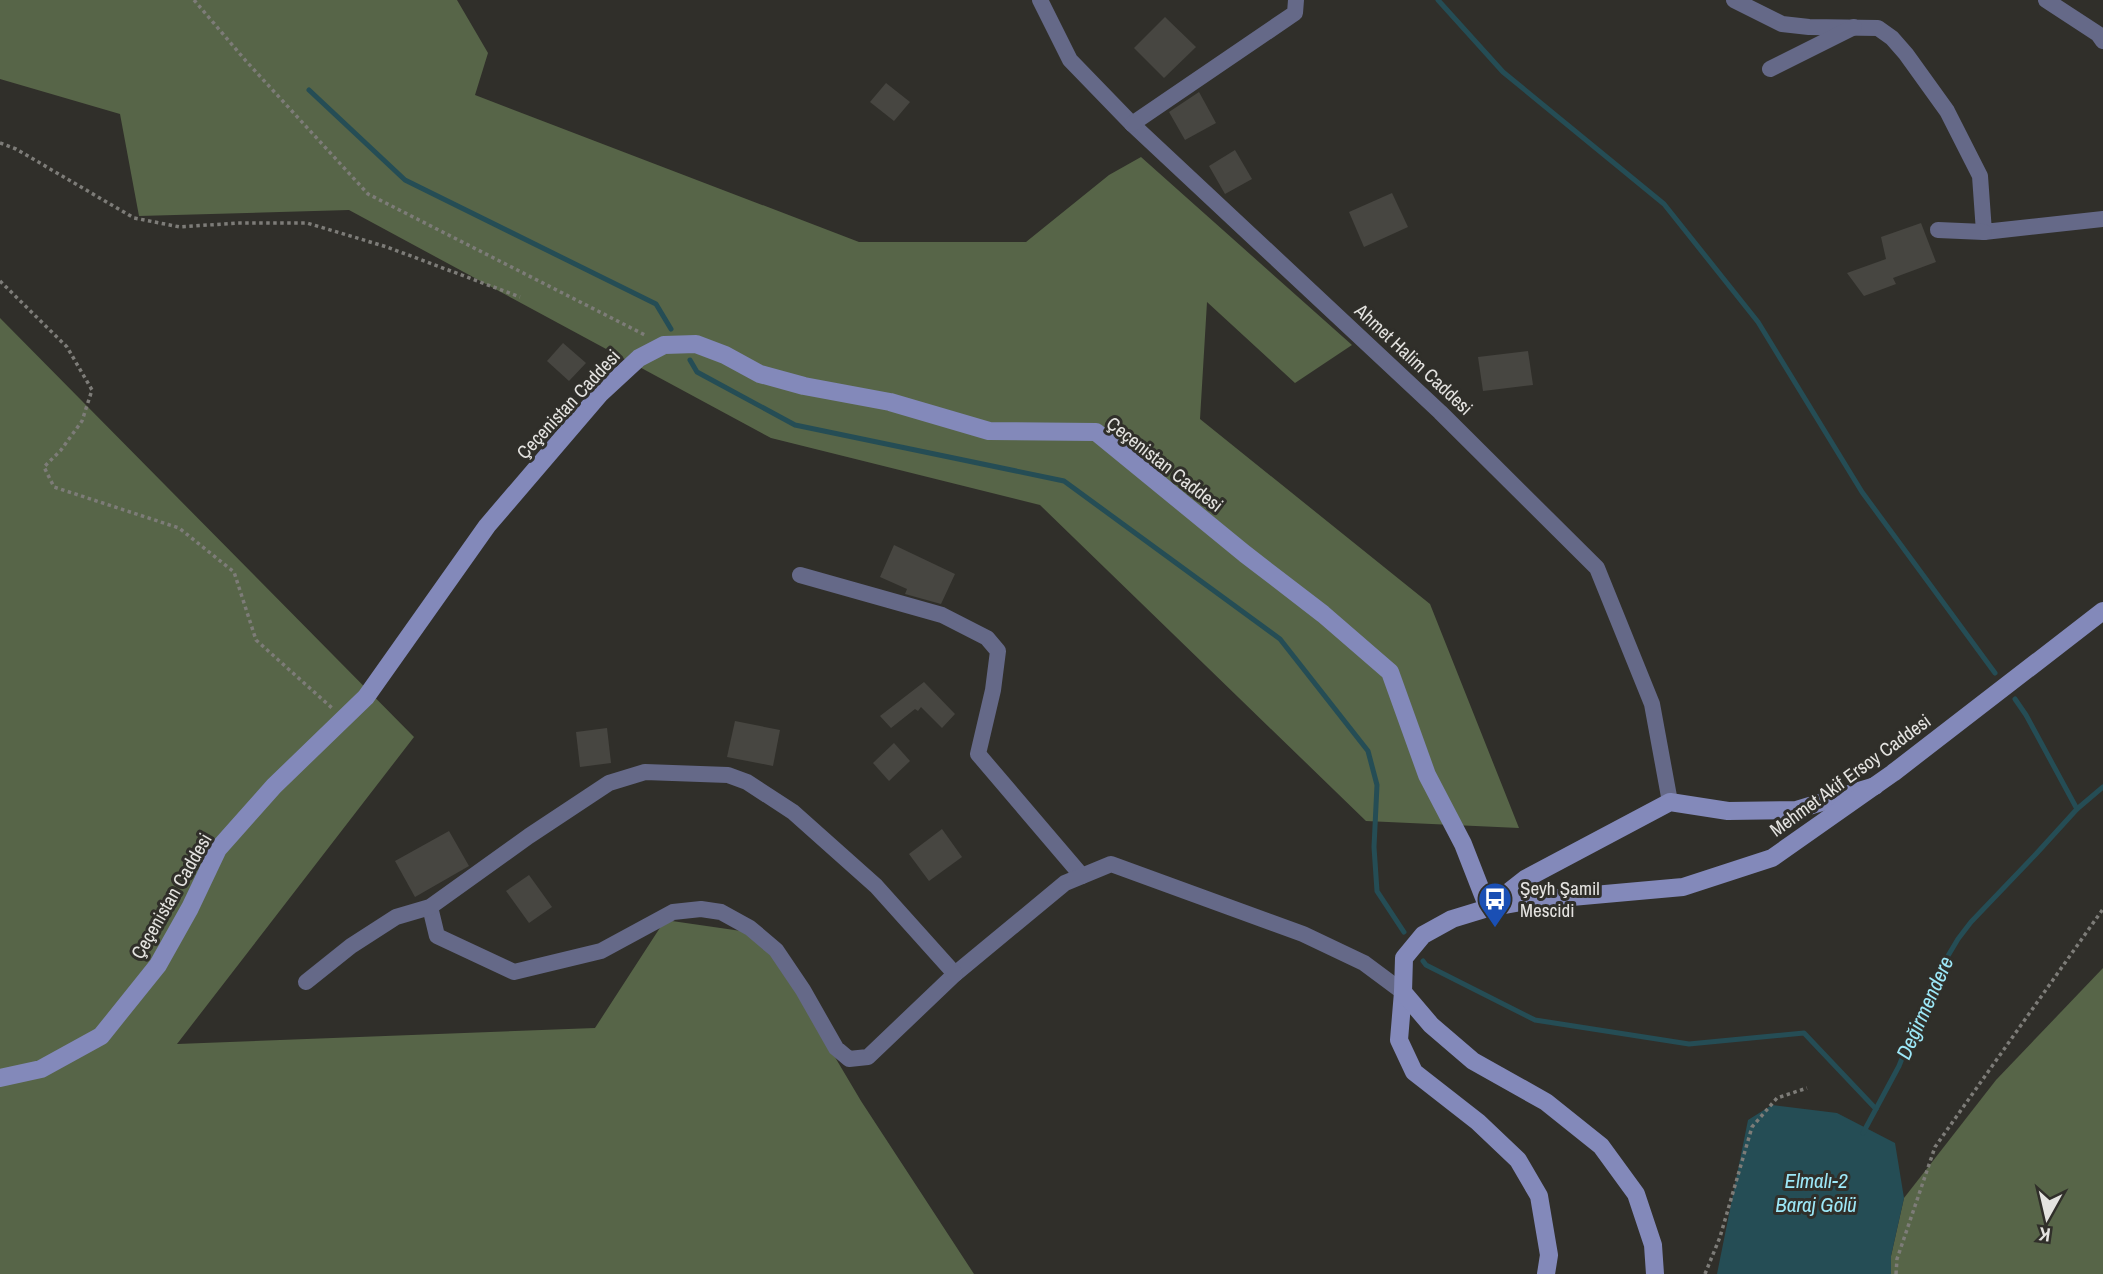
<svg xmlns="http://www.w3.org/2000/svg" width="2103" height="1274" font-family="'Archivo Narrow',sans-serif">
<rect width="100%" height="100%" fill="#302f2a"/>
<g fill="#576548">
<polygon points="0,0 457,0 488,53 475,95 859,242 1026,242 1109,175 1141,157 1352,345 1295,383 1207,302 1200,419 1430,604 1519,828 1366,821 1040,505 771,438 349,210 139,216 120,114 0,79"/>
<polygon points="0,318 414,737 177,1044 595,1028 665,920 762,934 861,1101 974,1274 0,1274"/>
<polygon points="2103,968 2103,1274 1891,1274 1891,1256 1904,1198 1996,1080"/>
</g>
<polygon fill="#254d55" points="1772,1105 1837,1113 1895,1143 1904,1198 1891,1256 1891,1274 1717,1274 1748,1120"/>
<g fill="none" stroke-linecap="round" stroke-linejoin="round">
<g stroke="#254d55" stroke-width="5">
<polyline points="1438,0 1503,72 1664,204 1758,322 1862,492 1995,673"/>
<polyline points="309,90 405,180 656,304 671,329"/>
<polyline points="690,360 697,372 795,425 1064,481 1280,639 1368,751 1377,785 1374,847 1377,891 1404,932"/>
<polyline points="2015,699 2026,715 2077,809"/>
<polyline points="1423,961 1426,965 1535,1020 1689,1044 1804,1033 1876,1109"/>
<polyline points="1863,1133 1899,1066 1933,981 1958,939 1971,922 2036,854 2077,809 2103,787"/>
</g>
</g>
<g fill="#474641">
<polygon points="1165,17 1196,47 1164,78 1134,48"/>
<polygon points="886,83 910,102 894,121 870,102"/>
<polygon points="1199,92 1216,123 1185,140 1169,112"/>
<polygon points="1235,150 1252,179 1225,194 1209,166"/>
<polygon points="1392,193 1408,227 1364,247 1349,212"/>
<polygon points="1921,223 1936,262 1893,278 1896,284 1864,296 1847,273 1886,259 1881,237"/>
<polygon points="563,343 586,363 569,381 547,361"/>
<polygon points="1528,351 1533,385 1483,391 1478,357"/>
<polygon points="894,545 955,574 941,604 905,594 907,589 880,577"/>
<polygon points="924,682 955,714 942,728 921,707 918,711 915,709 891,728 880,716"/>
<polygon points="735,721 780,730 773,766 727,757"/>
<polygon points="607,728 611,763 580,767 576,732"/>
<polygon points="894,743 910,761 889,781 873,763"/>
<polygon points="942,829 962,857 929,881 909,854"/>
<polygon points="449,831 469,866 415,897 395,861"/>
<polygon points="529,875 552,907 529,923 506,891"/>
</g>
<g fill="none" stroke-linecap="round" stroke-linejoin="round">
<g stroke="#7d7c78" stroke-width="3.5" stroke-dasharray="3.5 3.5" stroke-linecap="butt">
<polyline points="194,0 246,61 368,194 645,335"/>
<polyline points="0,143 16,149 134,218 180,227 237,223 307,223 387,247 520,297"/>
<polyline points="0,281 67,347 92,390 82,421 61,450 44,467 54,487 179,528 234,572 256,640 332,708"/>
<polyline points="1705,1274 1720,1237 1752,1127 1777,1098 1807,1088"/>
<polyline points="1896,1274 1897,1259 1935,1147 2103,909"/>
</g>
<g stroke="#656988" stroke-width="16">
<polyline points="1040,0 1070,60 1132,124 1440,412 1597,568 1652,704 1670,802"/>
<polyline points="1734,0 1782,24 1809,27 1878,28 1892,38 1906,54 1947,111 1980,176 1984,232 2103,219"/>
<polyline points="2046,0 2098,34 2103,41"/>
<polyline points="1770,69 1854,27"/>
<polyline points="1132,124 1295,13 1296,0"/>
<polyline points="1938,230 1984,232"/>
<polyline points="800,575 942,615 987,638 998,651 993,690 978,754 1082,876"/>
<polyline points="430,907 437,936 514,972 601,951 673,912 701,909 721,912 750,928 776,950 803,990 836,1048 849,1059 868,1057 955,974 1065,883 1111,864 1303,934 1364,963 1403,992"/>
<polyline points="306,982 351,946 396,917 430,907 529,836 609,783 645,772 728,775 747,782 793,812 876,886 955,974"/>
</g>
<g stroke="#8389ba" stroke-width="18">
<polyline points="1403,992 1399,1040 1414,1072 1478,1122 1518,1160 1539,1196 1549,1255 1546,1274"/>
<polyline points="0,1078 41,1069 101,1036 158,965 190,908 218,849 274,786 366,697 487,526 600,394 639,358 664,345 696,344 725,355 760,374 804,386 890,402 989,431 1096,432 1245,554 1323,614 1390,672 1427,775 1463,844 1488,908 1525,879 1670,802 1728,811 1796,810 1875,786"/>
<polyline points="1655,1274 1653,1245 1636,1194 1601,1146 1546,1102 1473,1061 1431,1025 1403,992 1404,958 1423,935 1452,919 1488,908 1527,901 1683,887 1772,858 1893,773 2103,611"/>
</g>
</g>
<defs>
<g id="bus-pin" transform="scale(1.75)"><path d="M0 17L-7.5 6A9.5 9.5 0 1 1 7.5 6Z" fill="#1a4fb4" stroke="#302f2a"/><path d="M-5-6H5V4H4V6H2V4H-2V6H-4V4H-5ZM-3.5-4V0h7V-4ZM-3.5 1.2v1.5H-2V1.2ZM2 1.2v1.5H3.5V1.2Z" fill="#fff"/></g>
</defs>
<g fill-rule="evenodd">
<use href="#bus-pin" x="1495" y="899"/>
</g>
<g text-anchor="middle" stroke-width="6" stroke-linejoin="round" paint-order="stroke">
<g font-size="19" fill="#e4e3e0" stroke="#302f2a">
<text transform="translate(1414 359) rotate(43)" y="7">Ahmet Halim Caddesi</text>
<text transform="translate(568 404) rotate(-47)" y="7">Çeçenistan Caddesi</text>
<text transform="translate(1165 464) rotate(38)" y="7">Çeçenistan Caddesi</text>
<text transform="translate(1850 775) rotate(-36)" y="7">Mehmet Akif Ersoy Caddesi</text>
<text transform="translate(171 896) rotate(-60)" y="7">Çeçenistan Caddesi</text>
</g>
<g font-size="19" fill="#e4e3e0" stroke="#302f2a" text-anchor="start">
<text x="1520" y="895">Şeyh Şamil<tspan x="1520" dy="22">Mescidi</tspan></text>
</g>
<g font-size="21" font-style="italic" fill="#9de8f8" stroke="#302f2a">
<text transform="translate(1925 1008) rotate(-66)" y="7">Değirmendere</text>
<text x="1816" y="1188">Elmalı-2<tspan x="1816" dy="24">Baraj Gölü</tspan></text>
</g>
</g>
<g transform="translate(2047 1218) rotate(188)" stroke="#302f2a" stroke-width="5" paint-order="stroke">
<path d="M0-5L12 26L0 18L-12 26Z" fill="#e4e3e0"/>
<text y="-10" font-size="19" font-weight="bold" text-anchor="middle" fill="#e4e3e0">K</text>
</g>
</svg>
